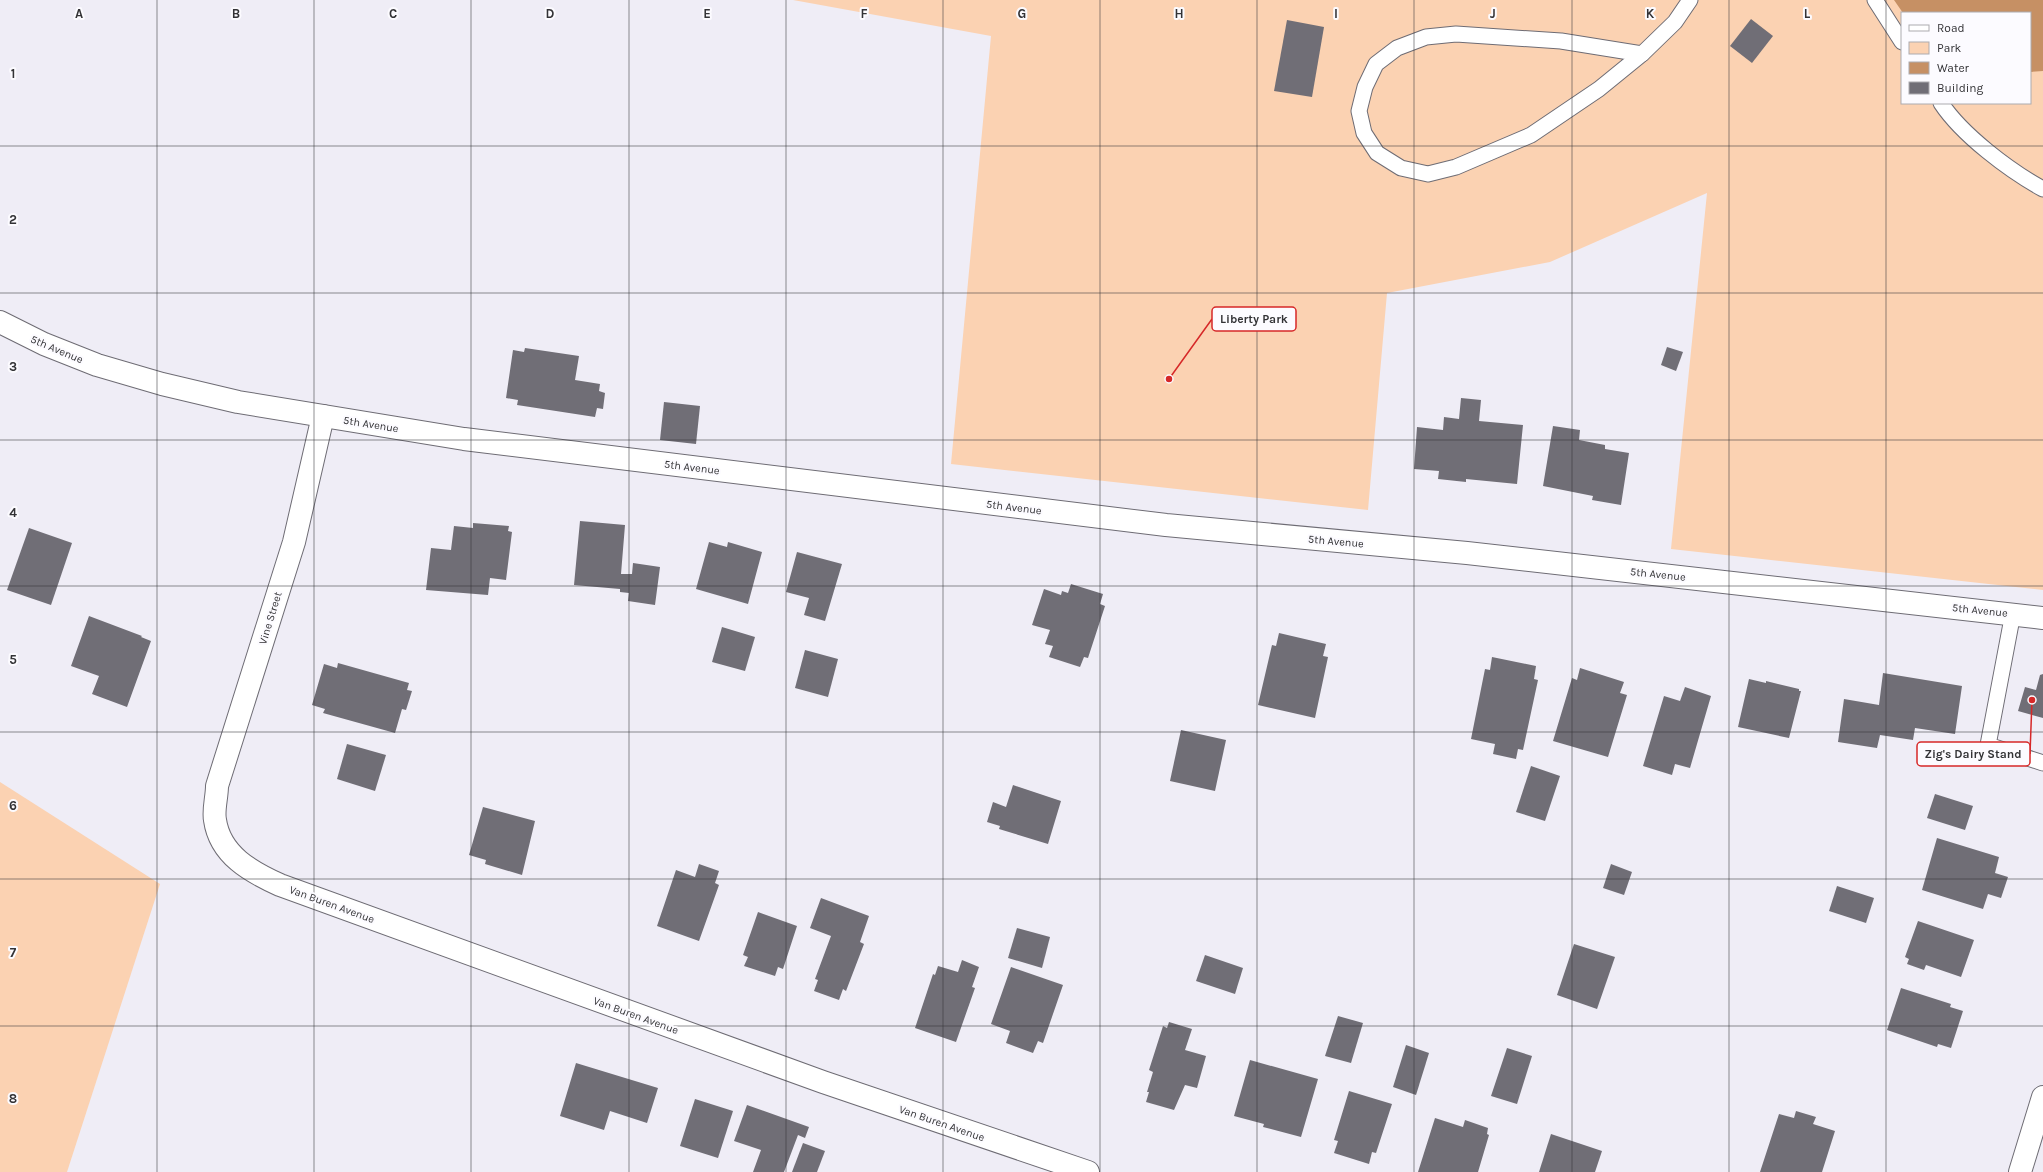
<svg xmlns="http://www.w3.org/2000/svg" width="2043" height="1172" font-family="Karla,sans-serif">
<rect width="100%" height="100%" fill="#efedf6"/>
<g fill="#fbd2b2" fill-rule="evenodd">
<path d="M793 0H2043V590L1671 549 1707 193 1550 262 1387 293 1368 510 951 464 991 36ZM1902 13H2030V103H1902Z"/>
<polygon points="0,782 160,884 67,1172 0,1172"/>
</g>
<polygon fill="#c69064" points="1894,0 2043,0 2043,71 2030,72 2030,13 1903,13"/>
<g fill="#706e76">
<polygon points="1751,19 1773,36 1752,63 1730,46"/>
<polygon points="1287,20 1324,27 1312,97 1274,91"/>
<polygon points="1667,347 1683,352 1676,371 1661,365"/>
<polygon points="525,348 579,356 575,380 600,384 599,391 605,393 603,409 597,408 595,417 517,405 518,400 506,398 513,350 524,352"/>
<polygon points="1461,398 1481,400 1479,421 1523,425 1517,484 1466,479 1466,482 1438,479 1439,471 1414,469 1417,427 1443,430 1444,417 1459,419"/>
<polygon points="664,402 700,406 696,444 660,440"/>
<polygon points="1553,426 1580,430 1579,440 1605,445 1605,449 1629,453 1621,505 1592,500 1593,496 1543,486"/>
<polygon points="580,521 625,525 621,574 632,574 633,563 660,567 655,605 628,601 629,593 620,592 620,589 574,585"/>
<polygon points="473,523 509,526 508,531 512,532 506,580 490,578 488,595 426,590 431,548 451,550 454,526 473,528"/>
<polygon points="29,528 72,543 51,605 7,590"/>
<polygon points="709,542 727,547 728,542 762,552 748,604 696,589"/>
<polygon points="797,552 842,564 825,621 804,615 809,598 786,592"/>
<polygon points="1071,584 1103,594 1100,604 1105,606 1088,658 1084,657 1080,667 1049,657 1053,646 1045,644 1050,630 1032,625 1044,589 1061,595 1062,591 1068,593"/>
<polygon points="89,616 142,636 141,637 151,641 127,707 92,694 99,676 71,666"/>
<polygon points="722,627 755,637 745,671 712,662"/>
<polygon points="1279,633 1326,644 1323,656 1328,657 1315,718 1258,705 1272,645 1276,646"/>
<polygon points="805,650 838,659 828,697 795,688"/>
<polygon points="1492,657 1536,666 1534,679 1538,680 1523,750 1518,749 1516,759 1493,754 1495,744 1471,739 1485,669 1490,670"/>
<polygon points="338,663 409,683 407,690 412,691 406,710 402,709 395,733 323,713 325,709 312,705 324,664 337,668"/>
<polygon points="1580,668 1624,682 1620,693 1627,695 1608,757 1553,741 1572,678 1577,680"/>
<polygon points="1883,673 1962,686 1955,734 1915,728 1913,740 1880,735 1877,748 1838,742 1844,699 1879,705"/>
<polygon points="2043,674 2043,718 2018,711 2025,687 2036,690 2040,675"/>
<polygon points="1749,679 1766,683 1766,681 1799,689 1799,691 1801,691 1789,738 1738,727"/>
<polygon points="1685,687 1711,696 1690,768 1675,764 1672,775 1643,766 1664,696 1680,701"/>
<polygon points="1181,730 1226,740 1215,791 1170,781"/>
<polygon points="347,744 386,755 375,791 337,779"/>
<polygon points="1531,766 1560,776 1545,821 1516,812"/>
<polygon points="1013,785 1061,801 1048,844 999,829 1000,826 987,822 993,802 1006,807"/>
<polygon points="1935,794 1973,806 1965,830 1927,818"/>
<polygon points="483,807 535,821 522,875 485,864 486,860 469,855"/>
<polygon points="1937,838 1999,857 1995,873 2008,877 2001,898 1988,894 1983,909 1922,890"/>
<polygon points="699,864 719,871 715,883 719,885 699,941 657,926 676,870 695,877"/>
<polygon points="1611,864 1632,872 1624,895 1603,888"/>
<polygon points="1837,886 1874,898 1866,923 1829,911"/>
<polygon points="821,898 869,916 860,942 864,944 846,991 843,989 839,1000 814,991 818,980 815,979 831,936 810,928"/>
<polygon points="758,912 797,926 783,969 778,967 775,976 744,966 748,957 743,955"/>
<polygon points="1918,921 1974,940 1961,977 1926,965 1924,970 1907,964 1909,959 1905,957"/>
<polygon points="1017,928 1050,937 1042,968 1008,958"/>
<polygon points="1574,944 1615,957 1597,1009 1557,995"/>
<polygon points="1205,955 1243,968 1235,994 1196,981"/>
<polygon points="962,960 979,967 972,987 975,988 956,1042 915,1028 933,974 935,975 938,966 958,972"/>
<polygon points="1011,967 1063,985 1043,1043 1038,1041 1033,1053 1006,1043 1010,1031 991,1024"/>
<polygon points="1901,988 1951,1004 1950,1007 1963,1011 1951,1048 1938,1044 1937,1047 1887,1030"/>
<polygon points="1338,1016 1363,1023 1351,1063 1325,1056"/>
<polygon points="1169,1022 1192,1029 1185,1050 1206,1056 1197,1088 1185,1085 1174,1110 1146,1102 1149,1092 1147,1092 1153,1072 1149,1070 1163,1026 1167,1028"/>
<polygon points="1406,1045 1429,1053 1416,1095 1393,1087"/>
<polygon points="1507,1048 1532,1056 1517,1104 1491,1096"/>
<polygon points="1250,1060 1318,1079 1301,1137 1263,1127 1264,1124 1234,1116"/>
<polygon points="576,1063 658,1088 647,1123 610,1111 604,1130 560,1116"/>
<polygon points="1349,1091 1392,1104 1376,1153 1372,1152 1369,1164 1334,1153 1338,1141 1334,1140"/>
<polygon points="695,1099 733,1111 718,1158 680,1146"/>
<polygon points="747,1105 809,1127 805,1138 798,1135 784,1172 753,1172 761,1150 734,1141"/>
<polygon points="1796,1111 1816,1117 1813,1124 1835,1131 1822,1172 1760,1172 1779,1114 1794,1118"/>
<polygon points="1435,1118 1463,1127 1465,1120 1488,1128 1487,1134 1489,1135 1478,1172 1418,1172"/>
<polygon points="1551,1134 1602,1151 1595,1172 1539,1172"/>
<polygon points="803,1143 825,1151 817,1172 792,1172"/>
</g>
<g fill="none" stroke-linecap="round" stroke-linejoin="round">
<g stroke="#6e6c74" stroke-width="17">
<g id="lane">
<polyline points="1875,0 1902,42"/>
<polygon points="1456,34 1561,41 1642,54 1599,89 1531,135 1456,167 1428,174 1401,168 1377,153 1364,133 1359,111 1365,87 1376,64 1397,48 1426,37"/>
<polyline points="1642,54 1675,22 1690,0"/>
<path d="M1941 103C1962 135 2010 171 2043 189"/>
<polyline points="2013,613 1988,745 2043,763"/>
</g>
</g>
<g stroke="#6e6c74" stroke-width="24">
<path id="street" d="M323 416 294 542 217 786C217 797 213 810 215 820 220 855 251 872 280 885L823 1082 1088 1172"/>
</g>
<g stroke="#6e6c74" stroke-width="24">
<g id="secondary">
<polyline points="0,322 44,344 97,365 162,384 238,402 464,439 1166,525 1467,553 2043,618"/>
<polyline points="2020,1172 2043,1097"/>
</g>
</g>
<use href="#lane" stroke="#fff" stroke-width="15"/>
<use href="#street" stroke="#fff" stroke-width="22"/>
<use href="#secondary" stroke="#fff" stroke-width="22"/>
</g>
<path fill="none" stroke="#333336" stroke-width="1" stroke-opacity="0.55" d="M157 0V1172M314 0V1172M471 0V1172M629 0V1172M786 0V1172M943 0V1172M1100 0V1172M1257 0V1172M1414 0V1172M1572 0V1172M1729 0V1172M1886 0V1172M0 146H2043M0 293H2043M0 440H2043M0 586H2043M0 732H2043M0 879H2043M0 1026H2043"/>
<g text-anchor="middle" stroke-width="4" stroke-linejoin="round" paint-order="stroke">
<g font-size="11" fill="#333336" stroke="#fcfbff">
<text transform="translate(57 349) rotate(23)" y="4">5th Avenue</text>
<text transform="translate(371 424) rotate(9)" y="4">5th Avenue</text>
<text transform="translate(692 467) rotate(7)" y="4">5th Avenue</text>
<text transform="translate(1014 507) rotate(7)" y="4">5th Avenue</text>
<text transform="translate(1336 541) rotate(5)" y="4">5th Avenue</text>
<text transform="translate(1658 574) rotate(6)" y="4">5th Avenue</text>
<text transform="translate(1980 610) rotate(6)" y="4">5th Avenue</text>
<text transform="translate(270 618) rotate(-73)" y="4">Vine Street</text>
<text transform="translate(332 904) rotate(20)" y="4">Van Buren Avenue</text>
<text transform="translate(636 1015) rotate(20)" y="4">Van Buren Avenue</text>
<text transform="translate(942 1123) rotate(19)" y="4">Van Buren Avenue</text>
</g>
</g>
<g font-size="13" text-anchor="middle" font-weight="bold" fill="#333336" stroke="#fcfbff" stroke-width="4" stroke-linejoin="round" paint-order="stroke">
<text x="79" y="18">A</text>
<text x="236" y="18">B</text>
<text x="393" y="18">C</text>
<text x="550" y="18">D</text>
<text x="707" y="18">E</text>
<text x="864" y="18">F</text>
<text x="1022" y="18">G</text>
<text x="1179" y="18">H</text>
<text x="1336" y="18">I</text>
<text x="1493" y="18">J</text>
<text x="1650" y="18">K</text>
<text x="1807" y="18">L</text>
<text x="13" y="78">1</text>
<text x="13" y="224">2</text>
<text x="13" y="371">3</text>
<text x="13" y="517">4</text>
<text x="13" y="664">5</text>
<text x="13" y="810">6</text>
<text x="13" y="957">7</text>
<text x="13" y="1103">8</text>
</g>
<path fill="none" stroke="#d62828" stroke-width="1.5" d="M1169 379L1212 319M2032 700L2030 754"/>
<g fill="#d62828" stroke="#fcfbff" stroke-width="1.5">
<circle cx="1169" cy="379" r="4"/>
<circle cx="2032" cy="700" r="4"/>
</g>
<g fill="#fcfbff" stroke="#d62828" stroke-width="1.5">
<rect x="1212" y="307" width="84" height="24" rx="4"/>
<rect x="1917" y="742" width="113" height="24" rx="4"/>
</g>
<g font-size="12" text-anchor="middle" font-weight="bold" fill="#333336">
<text x="1254" y="323">Liberty Park</text>
<text x="1973" y="758">Zig's Dairy Stand</text>
</g>
<rect x="1901" y="12" width="130" height="92" fill="#fcfbff" stroke="#acabaf"/>
<rect x="1909" y="25" width="20" height="6" fill="#ffffff" stroke="#acabaf"/>
<text x="1937" y="32" font-size="12" fill="#333336">Road</text>
<rect x="1909" y="42" width="20" height="12" fill="#fbd2b2" stroke="#acabaf"/>
<text x="1937" y="52" font-size="12" fill="#333336">Park</text>
<rect x="1909" y="62" width="20" height="12" fill="#c69064" stroke="#acabaf"/>
<text x="1937" y="72" font-size="12" fill="#333336">Water</text>
<rect x="1909" y="82" width="20" height="12" fill="#706e76" stroke="#acabaf"/>
<text x="1937" y="92" font-size="12" fill="#333336">Building</text>
</svg>
